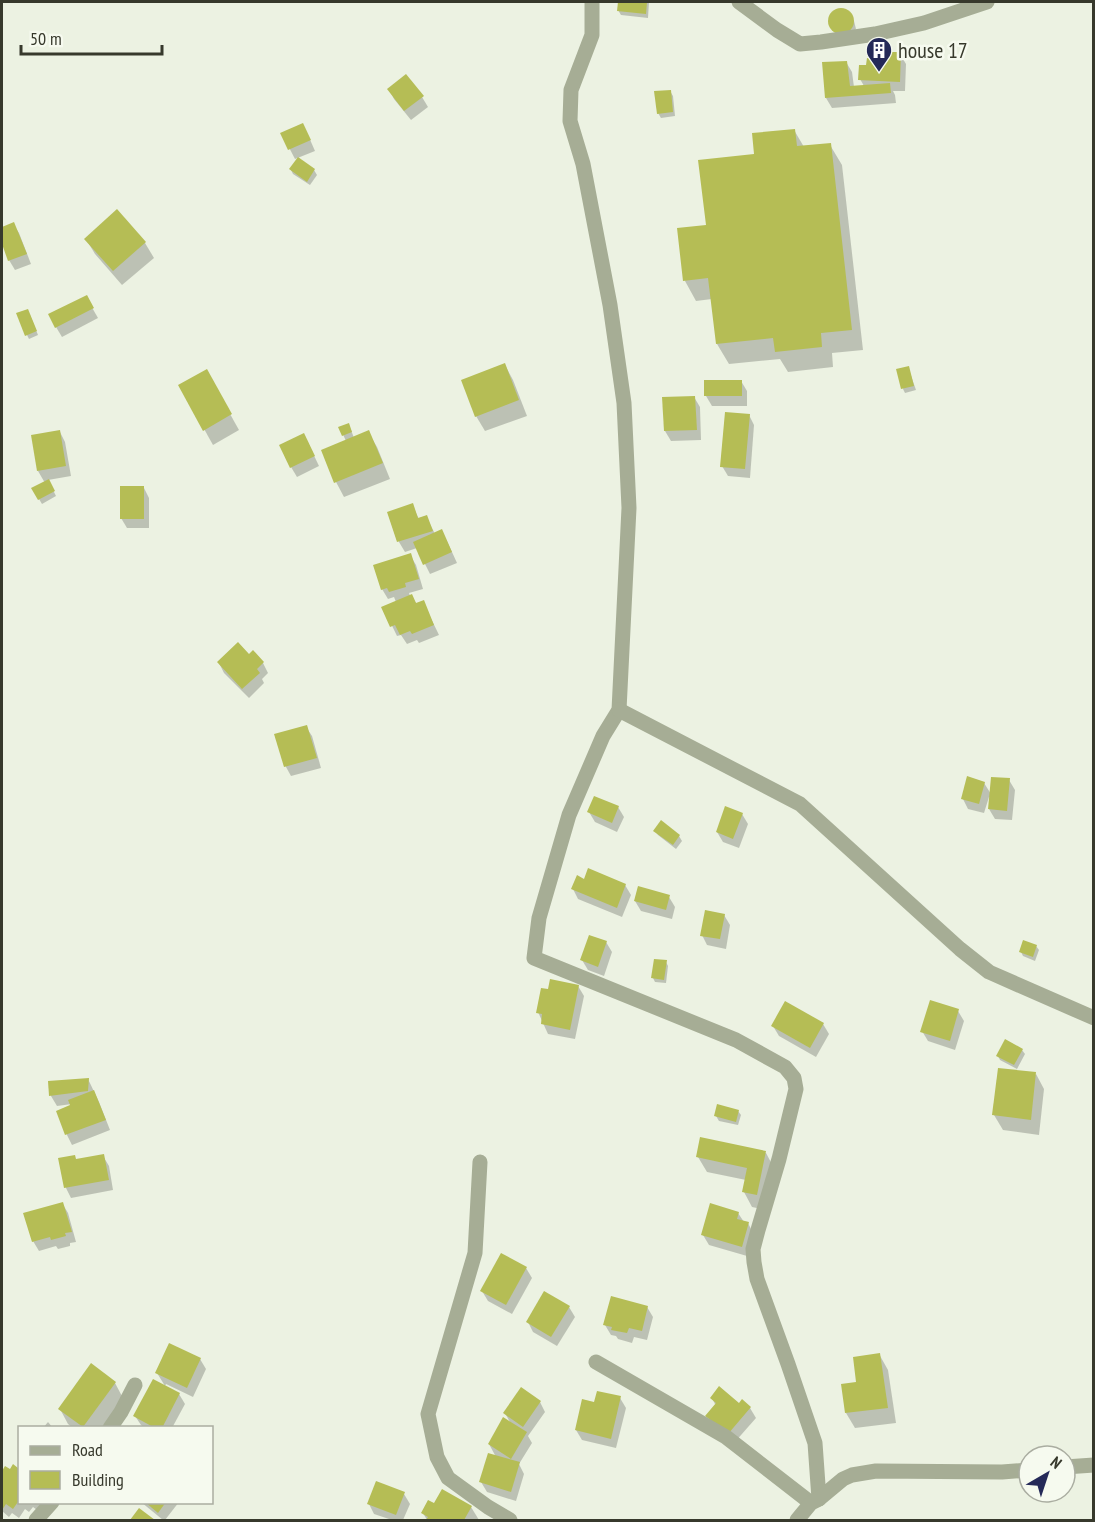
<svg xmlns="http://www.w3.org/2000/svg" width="1095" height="1522" font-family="'PT Sans Narrow',sans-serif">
<rect width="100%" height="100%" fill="#ecf2e2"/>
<g fill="#0003">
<polygon points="619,2 649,2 648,18 621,15 618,10"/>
<polygon points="837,11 845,11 851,16 854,21 856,29 852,35 836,34 830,22 830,19 834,12"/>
<polygon points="900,54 906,64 905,91 893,91 895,95 896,103 832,108 826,98 846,62 852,72 854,87 864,86 860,79 868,67"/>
<polygon points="406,76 422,97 428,107 411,120 394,99 389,89"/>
<polygon points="670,91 673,96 675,116 661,118 658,113"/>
<polygon points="794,130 804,147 830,145 842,165 863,350 832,353 833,367 788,372 780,359 729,364 717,344 712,299 696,301 685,281 707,227 756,155"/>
<polygon points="282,134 308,135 315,151 295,159"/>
<polygon points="291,170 314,170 317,175 310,185 293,174"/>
<polygon points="13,224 19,233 31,264 15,270 9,260 2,240 2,228"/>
<polygon points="86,239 145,243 154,258 122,285 95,254"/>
<polygon points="86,297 98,318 62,337 56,327"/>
<polygon points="30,315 38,335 29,339 27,335"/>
<polygon points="505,365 513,380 527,416 485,431 476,416"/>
<polygon points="908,367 916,390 905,393 903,389"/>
<polygon points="206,371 239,430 213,445 180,386"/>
<polygon points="741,381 747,391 747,406 712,406 706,396"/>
<polygon points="694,397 700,407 701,440 671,441 665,431 664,399"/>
<polygon points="749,415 754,425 750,478 728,476 722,466"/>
<polygon points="340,428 351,430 354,438 368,432 377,447 390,479 344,497 336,482 346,441"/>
<polygon points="60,432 65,442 71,476 48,480 56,496 42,504 33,489 45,483 38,471"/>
<polygon points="309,445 319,466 297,477 291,467"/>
<polygon points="144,488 149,498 149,528 127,528 121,518"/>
<polygon points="412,505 419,519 426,516 435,534 447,541 457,563 430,574 417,548 405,552 399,542 389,512"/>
<polygon points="410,555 416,565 423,589 409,593 410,596 417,604 423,602 439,635 419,643 417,640 407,644 401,635 397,636 383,607 396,602 394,597 388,599 382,589"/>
<polygon points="253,652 263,663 268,673 262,679 264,683 249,698 224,673 219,663 249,656"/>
<polygon points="306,727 312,736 321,768 291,776 286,767 276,735"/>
<polygon points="1009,780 1015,790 1012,820 995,819 989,809 991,797 989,797 984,813 968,809 963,799 984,783 991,794"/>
<polygon points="618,807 624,817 617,832 595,822 589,812"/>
<polygon points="742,814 748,824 739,848 723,842 717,832"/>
<polygon points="655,831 679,836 682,841 676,849 658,835"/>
<polygon points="585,881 625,885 631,895 622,917 578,899 573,889"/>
<polygon points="669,897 675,907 672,919 641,911 635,901"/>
<polygon points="724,915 730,925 726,949 707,945 702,935"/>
<polygon points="606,942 612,952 604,976 588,970 582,960"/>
<polygon points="1036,946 1039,950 1035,961 1023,956 1021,952"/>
<polygon points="666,962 668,966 666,983 655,982 653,978"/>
<polygon points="578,986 584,996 575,1039 548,1034 538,1012"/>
<polygon points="958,1011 964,1021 955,1050 928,1041 922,1031"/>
<polygon points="823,1024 829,1034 816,1057 779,1036 773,1026"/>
<polygon points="1022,1050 1025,1054 1017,1069 1000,1060 998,1056"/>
<polygon points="1036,1074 1044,1089 1039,1135 1003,1130 994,1115"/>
<polygon points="88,1079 99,1102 110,1130 72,1145 67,1135 58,1112 72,1106 72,1104 57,1106 51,1096 50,1082"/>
<polygon points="738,1111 741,1115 738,1125 719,1121 716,1116"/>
<polygon points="766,1153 774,1168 766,1210 752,1207 744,1192 746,1180 707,1172 698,1157"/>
<polygon points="103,1156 109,1166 113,1190 71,1198 66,1188 60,1159 76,1161"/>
<polygon points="62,1203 68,1213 76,1242 70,1243 70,1246 58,1249 56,1246 39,1251 33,1241"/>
<polygon points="738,1213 744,1222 748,1223 753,1233 747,1256 709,1245 703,1235"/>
<polygon points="526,1268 532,1278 512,1314 488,1301 482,1291"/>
<polygon points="569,1307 575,1317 557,1346 533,1332 528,1322"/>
<polygon points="647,1307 653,1317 647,1340 634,1337 632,1343 618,1339 616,1336 611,1335 605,1325"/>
<polygon points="879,1354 888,1370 896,1423 855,1428 846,1413 858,1383"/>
<polygon points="200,1359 206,1369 193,1397 166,1384 165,1386 157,1373"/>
<polygon points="115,1383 123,1398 102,1428 73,1428 68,1424 60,1409"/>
<polygon points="179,1394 185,1404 172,1428 145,1428 141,1425 135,1416"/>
<polygon points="620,1398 626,1408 616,1448 582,1440 576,1430 595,1404"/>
<polygon points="712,1398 750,1408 756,1418 734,1443"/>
<polygon points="540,1402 545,1412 528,1436 532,1443 519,1464 524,1474 516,1501 487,1492 481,1482 496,1457 489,1444 511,1424 505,1413"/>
<polygon points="48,1422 53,1428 43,1428"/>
<polygon points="6,1468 10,1471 18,1470 20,1468 20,1502 43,1502 37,1510 33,1507 29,1512 25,1509 19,1518 12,1513 9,1517 2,1511 2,1473"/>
<polygon points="404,1494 410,1504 403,1520 392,1520 374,1514 369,1504"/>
<polygon points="141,1502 179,1502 165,1520 163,1520"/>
<polygon points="434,1505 471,1507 479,1520 427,1520 423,1513"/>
</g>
<g fill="#b5bd55">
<polygon points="618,2 647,2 646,14 617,11"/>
<circle cx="841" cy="21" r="13"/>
<polygon points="877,52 901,52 900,82 858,80 859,65 866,65 867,58 877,59"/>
<polygon points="847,61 850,86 890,83 891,93 825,98 822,62"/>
<polygon points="406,74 424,96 404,111 387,89"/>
<polygon points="671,90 673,112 657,114 654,91"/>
<polygon points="303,123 311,140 288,150 280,133"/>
<polygon points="795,129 797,146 831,143 852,330 821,333 822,347 775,352 773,338 716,344 708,278 683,281 677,228 706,225 698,160 754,154 752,133"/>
<polygon points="298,157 315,169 307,182 289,169"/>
<polygon points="117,209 146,242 113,271 84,239"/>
<polygon points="14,222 27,254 8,261 2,244 2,227"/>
<polygon points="87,295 94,308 55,328 48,314"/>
<polygon points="28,309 37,331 25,336 16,313"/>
<polygon points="505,363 519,400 475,417 461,380"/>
<polygon points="909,366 914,386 901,389 896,369"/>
<polygon points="207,369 232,414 203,431 178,385"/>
<rect x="704" y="380" width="38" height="16"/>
<polygon points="695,396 697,430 664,431 662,397"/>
<polygon points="725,412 750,414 745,469 720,467"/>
<polygon points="349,423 352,432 342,436 338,427"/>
<polygon points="60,430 66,466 37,471 31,435"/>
<polygon points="369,430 383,463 334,483 321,450"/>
<polygon points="304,433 315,456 290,468 279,445"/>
<polygon points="49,479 55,491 38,500 31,488"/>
<rect x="120" y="486" width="24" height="33"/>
<polygon points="413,503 418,518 427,515 433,531 397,542 387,512"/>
<polygon points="442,529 452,552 423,565 413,542"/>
<polygon points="411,553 419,579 405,583 406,587 389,592 387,588 381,590 373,565"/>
<polygon points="412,594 416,603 424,600 434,625 412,634 410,631 400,635 395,625 390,627 381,607"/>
<polygon points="238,642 249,654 253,650 264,662 257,669 260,673 242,689 217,662"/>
<polygon points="307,725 317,758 284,767 274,734"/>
<polygon points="967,776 985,782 979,804 961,799"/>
<polygon points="991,777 1010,778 1007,811 988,809"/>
<polygon points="594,796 619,806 612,823 587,812"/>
<polygon points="725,806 743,813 733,839 716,832"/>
<polygon points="661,820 680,835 673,845 653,831"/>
<polygon points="588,868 626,884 617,908 571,889 577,875 584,879"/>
<polygon points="638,886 670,895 666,910 634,901"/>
<polygon points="705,910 725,914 720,939 700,936"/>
<polygon points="589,935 607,941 598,967 580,960"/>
<polygon points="1023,940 1037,945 1033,957 1019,952"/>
<polygon points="654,959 667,960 664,980 651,978"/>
<polygon points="550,979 579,985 570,1030 541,1024 542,1014 536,1013 541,988 548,989"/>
<polygon points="930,1000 959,1009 950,1041 920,1032"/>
<polygon points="785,1001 824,1023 810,1048 771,1026"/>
<polygon points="1005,1039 1023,1049 1014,1065 996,1056"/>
<polygon points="998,1068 1036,1072 1031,1120 992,1115"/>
<polygon points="89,1078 88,1091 49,1096 48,1081"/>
<polygon points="94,1090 106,1120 65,1135 56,1111 70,1105 68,1100"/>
<polygon points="717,1104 739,1110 736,1122 714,1116"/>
<polygon points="700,1137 766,1151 757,1195 742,1192 747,1168 696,1157"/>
<polygon points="104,1154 109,1180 64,1188 58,1158 75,1155 76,1159"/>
<polygon points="63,1202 72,1232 65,1233 66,1236 51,1240 50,1237 32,1242 23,1213"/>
<polygon points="710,1203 739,1212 737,1219 749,1222 742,1247 701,1235"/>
<polygon points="501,1253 527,1267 506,1305 480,1291"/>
<polygon points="544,1291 570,1306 551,1337 526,1322"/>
<polygon points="611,1296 648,1306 642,1331 629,1328 627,1333 611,1330 612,1327 603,1325"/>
<polygon points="169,1343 201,1358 187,1388 155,1373"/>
<polygon points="880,1353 888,1408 845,1413 841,1384 856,1382 853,1357"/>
<polygon points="91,1363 116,1382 83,1427 58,1409"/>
<polygon points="153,1379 180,1393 162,1428 155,1428 133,1416"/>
<polygon points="719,1386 739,1403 742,1399 751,1407 728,1434 705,1416 716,1403 710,1398"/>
<polygon points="521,1387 541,1401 523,1427 503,1413"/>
<polygon points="597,1391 621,1396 611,1439 575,1430 582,1399 594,1402"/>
<polygon points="503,1417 527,1432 511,1459 488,1444"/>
<polygon points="488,1453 520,1462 511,1492 479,1482"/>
<polygon points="13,1464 18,1468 20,1465 20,1499 13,1509 6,1504 2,1510 2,1471 5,1466 10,1469"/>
<polygon points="376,1481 405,1492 396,1515 367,1504"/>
<polygon points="442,1489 472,1506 464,1520 426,1520 428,1517 421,1513 428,1500 434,1503"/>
<polygon points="145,1502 166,1502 158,1513"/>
<polygon points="139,1508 155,1520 130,1520"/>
</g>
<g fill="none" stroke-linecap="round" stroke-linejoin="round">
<g stroke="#a6ad95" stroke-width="15">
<polyline points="592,2 592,35 571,90 570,121 583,164 610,305 624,403 629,508 619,710 603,736 569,815 539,918 534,958 736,1040 785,1067 794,1078 796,1089 779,1159 758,1230 753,1249 754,1262 757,1279 788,1364 815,1443 819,1499"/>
<polyline points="739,2 777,30 800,44 821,42 875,34 924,23 987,2"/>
<polyline points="619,710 800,804 960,949 989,972 1094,1018"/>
<polyline points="480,1162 475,1253 428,1414 437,1457 448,1478 488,1507 510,1520"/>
<polyline points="596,1362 726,1437 811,1503"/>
<polyline points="110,1428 121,1412 135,1385"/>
<polyline points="1065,1467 1094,1465"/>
<polyline points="36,1520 52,1502"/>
<polyline points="797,1520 811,1503 819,1499 843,1479 852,1475 876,1471 1002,1472 1029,1470"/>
</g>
</g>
<defs>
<g id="building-pin" transform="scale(1.35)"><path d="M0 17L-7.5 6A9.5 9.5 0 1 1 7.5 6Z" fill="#242958" stroke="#f6faef"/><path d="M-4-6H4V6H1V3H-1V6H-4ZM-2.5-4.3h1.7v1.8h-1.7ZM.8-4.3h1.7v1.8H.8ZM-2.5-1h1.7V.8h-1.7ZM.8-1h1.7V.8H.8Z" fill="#fff"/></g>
</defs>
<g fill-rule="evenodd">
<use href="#building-pin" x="879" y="50"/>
</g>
<g text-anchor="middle" stroke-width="5" stroke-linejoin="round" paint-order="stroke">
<g font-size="22" fill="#37392c" stroke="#f6faef" text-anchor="start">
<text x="898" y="58">house 17</text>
</g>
</g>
<rect width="1095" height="1522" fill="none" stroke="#37392c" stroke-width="6"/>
<rect x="18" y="1426" width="195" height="78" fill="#f6faef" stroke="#aaada1" stroke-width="1.5"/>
<rect x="30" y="1446" width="30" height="9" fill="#a6ad95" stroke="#aaada1" stroke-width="1.5"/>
<text x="72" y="1456" font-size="18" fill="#37392c">Road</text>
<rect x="30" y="1471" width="30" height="18" fill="#b5bd55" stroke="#aaada1" stroke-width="1.5"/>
<text x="72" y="1486" font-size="18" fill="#37392c">Building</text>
<g transform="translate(1047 1474) rotate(39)"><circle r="28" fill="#f6faef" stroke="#aaada1" stroke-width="1.5"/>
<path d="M0-4.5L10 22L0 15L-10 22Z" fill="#242958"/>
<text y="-9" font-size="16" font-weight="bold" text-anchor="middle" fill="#37392c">N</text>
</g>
<path d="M21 45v9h141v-9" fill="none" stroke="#37392c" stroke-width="3"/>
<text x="30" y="45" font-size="18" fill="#37392c" stroke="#f6faef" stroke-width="4.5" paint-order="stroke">50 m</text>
</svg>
